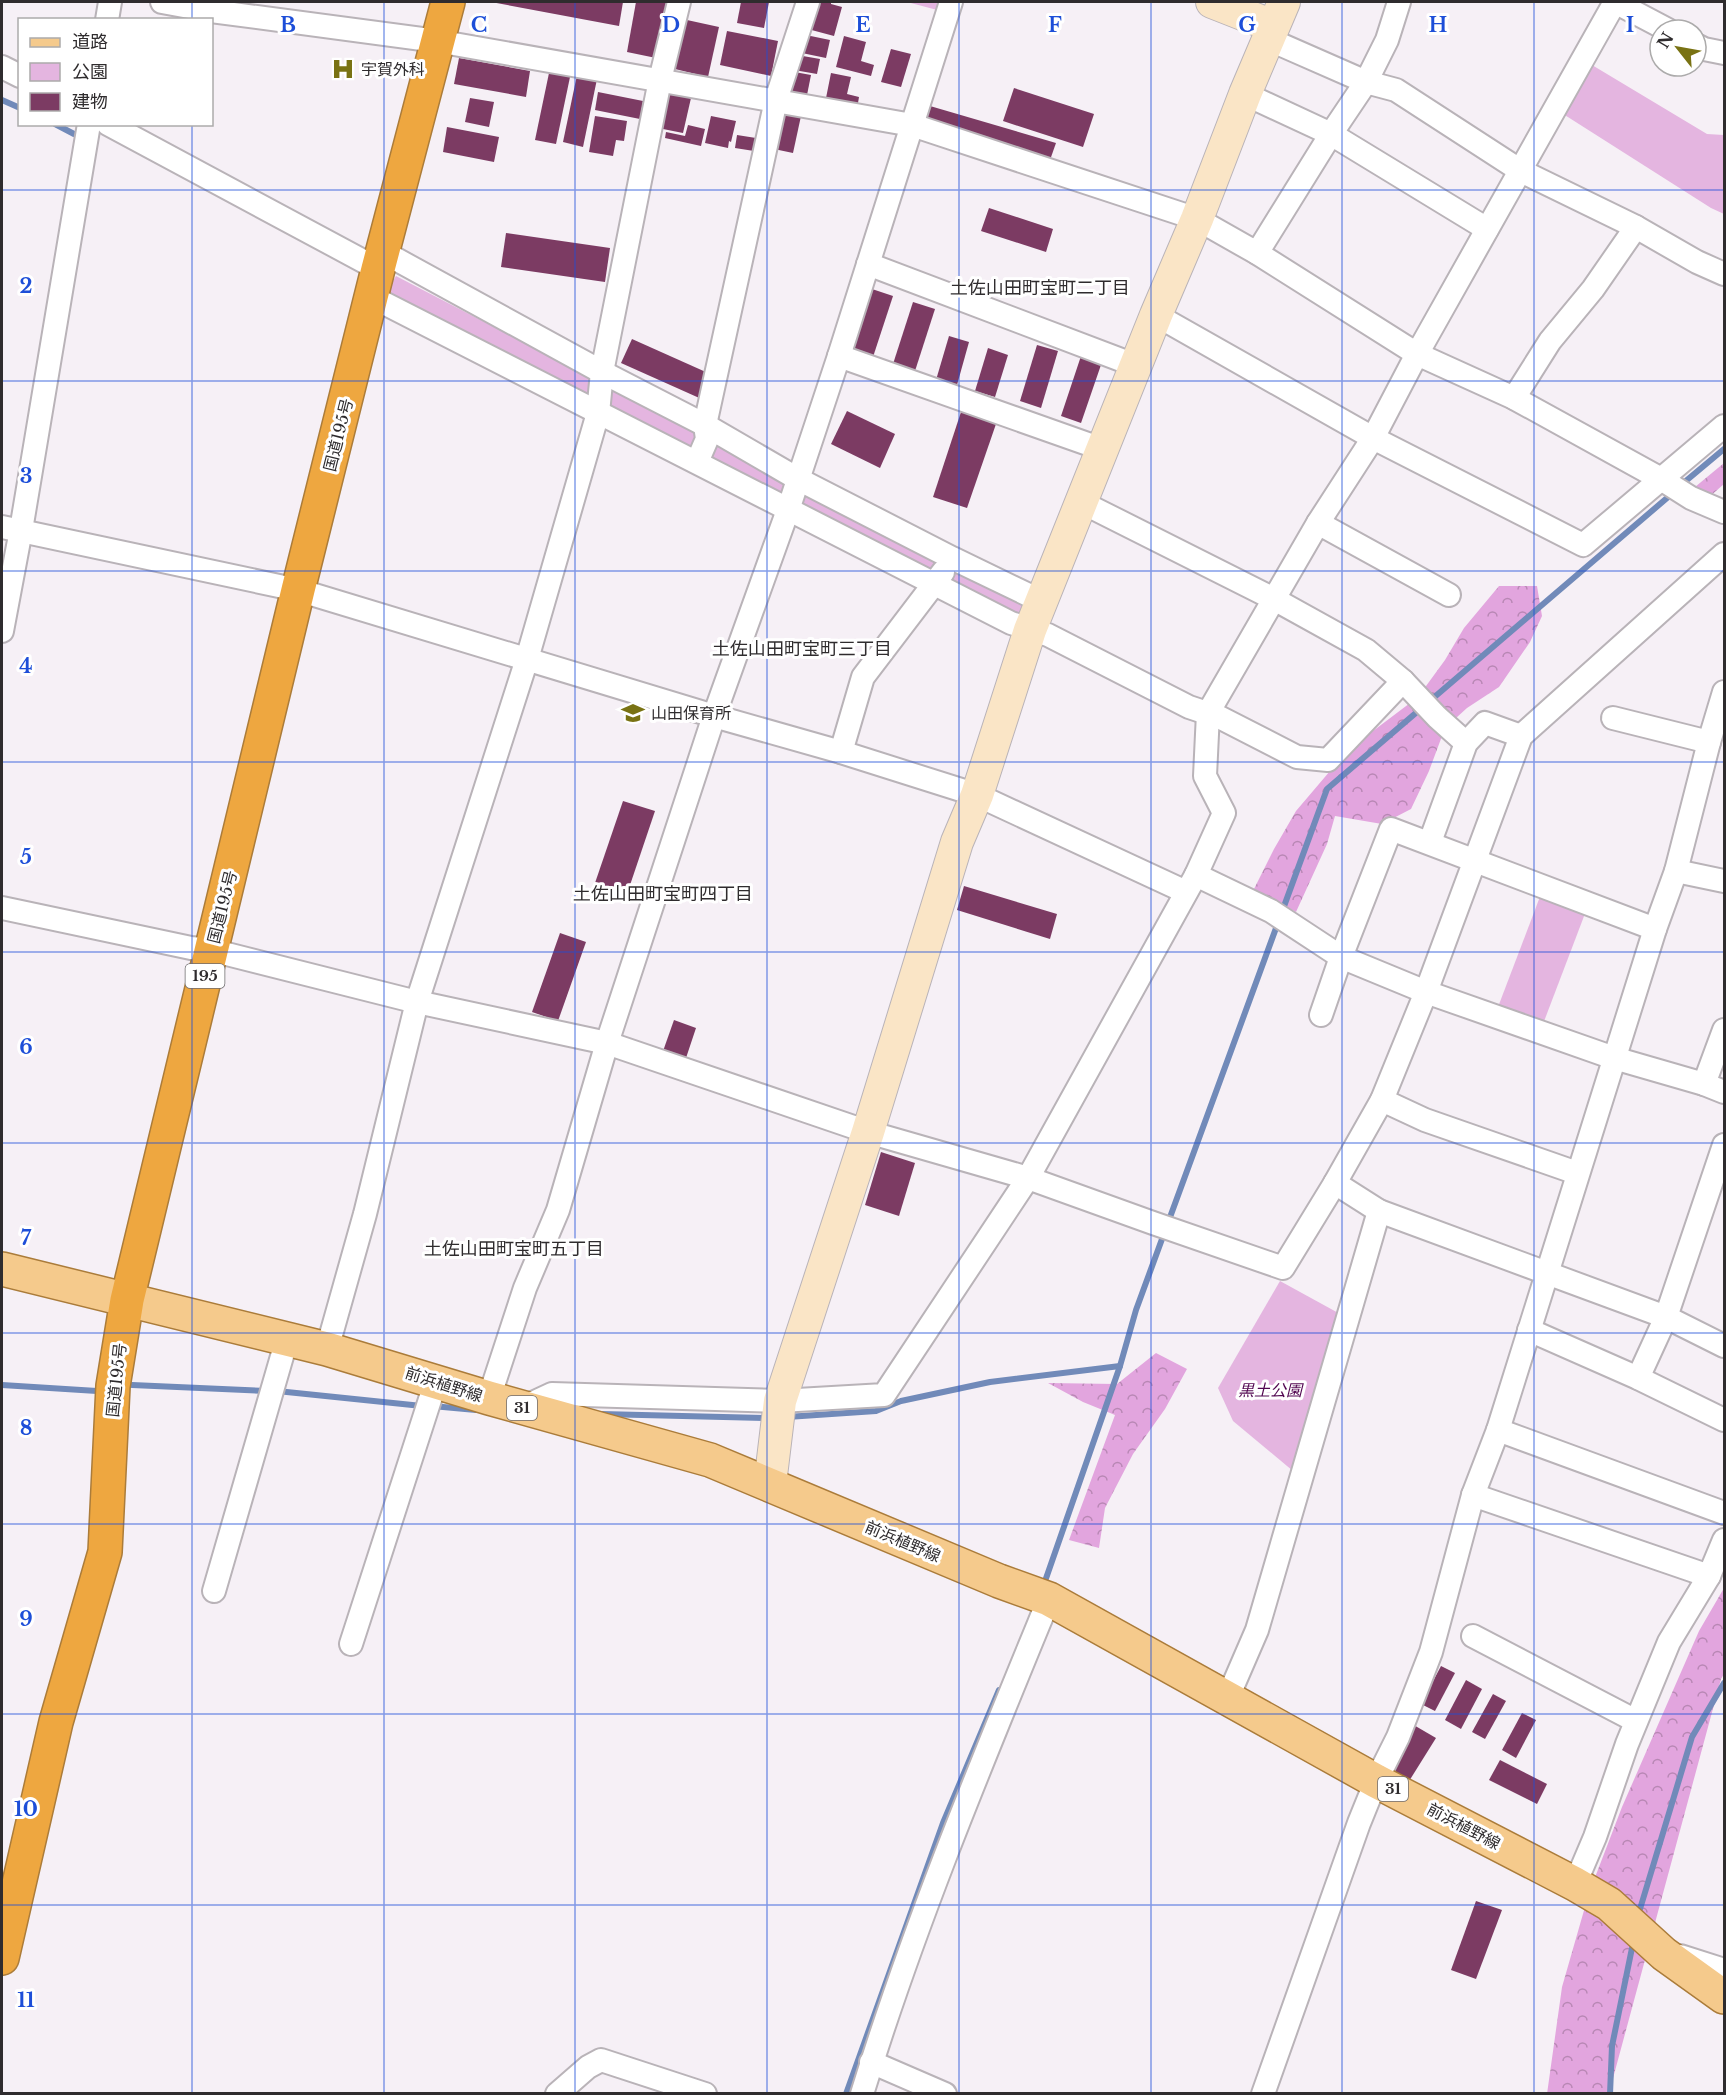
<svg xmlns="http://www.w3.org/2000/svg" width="1726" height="2095" font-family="'Libre Baskerville','Noto Sans JP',serif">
<defs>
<pattern id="forest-crowns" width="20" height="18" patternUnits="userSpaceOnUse" patternTransform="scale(1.5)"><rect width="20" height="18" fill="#e2a5de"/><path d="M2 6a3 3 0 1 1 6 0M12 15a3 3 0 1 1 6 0" fill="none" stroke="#b887b4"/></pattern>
</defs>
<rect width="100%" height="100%" fill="#f6f0f6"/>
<g fill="url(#forest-crowns)">
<polygon points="1724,463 1724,484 1708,498 1695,487"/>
<polygon points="1499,586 1537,586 1542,616 1530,642 1499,687 1467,708 1445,728 1429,771 1411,809 1382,824 1335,816 1327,844 1296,912 1254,889 1274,849 1296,811 1330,771 1369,734 1418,697 1445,660 1464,628"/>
<polygon points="1156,1353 1187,1369 1165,1409 1133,1454 1105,1508 1099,1548 1069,1540 1115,1415 1083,1402 1048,1383 1117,1384"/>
<polygon points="1724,1588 1724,1674 1721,1679 1609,2093 1547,2094 1562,1987 1589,1893 1622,1807 1699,1631"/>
</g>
<g fill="#e4b5e0">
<polygon points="907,2 945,2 941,11"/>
<polygon points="1587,62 1707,134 1724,135 1724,214 1711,208 1560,112"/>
<polygon points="396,276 1027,604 1018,618 386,292"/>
<polygon points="1541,894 1586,911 1543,1024 1498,1007"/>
<polygon points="1280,1281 1342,1315 1293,1471 1233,1421 1218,1388"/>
</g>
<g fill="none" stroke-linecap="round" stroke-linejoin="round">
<g stroke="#718ab9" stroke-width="6">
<polyline points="2,100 20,108"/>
<polyline points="55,124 74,134"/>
<polyline points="1681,485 1724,449"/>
<polyline points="2,1385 97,1391"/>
<polyline points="132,1385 267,1391"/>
<polyline points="277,1391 422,1406"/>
<polyline points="432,1406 476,1410"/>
<polyline points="601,1414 768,1418"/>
<polyline points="787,1417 876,1411 901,1401 990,1382 1120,1366"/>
<polyline points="1043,1587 1120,1366 1136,1310 1327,789 1674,492"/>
<polyline points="1640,1909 1692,1737 1724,1683"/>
<polyline points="846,2094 943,1823 999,1690"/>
<polyline points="1610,2094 1612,2046 1632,1948"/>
</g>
</g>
<g fill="#7c3b63">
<polygon points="491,2 623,2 619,26"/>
<polygon points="636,2 668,2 656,58 627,52"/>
<polygon points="741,2 769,2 764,28 737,23"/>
<polygon points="811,2 831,2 831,4 842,7 834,36 804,28"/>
<polygon points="687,20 719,27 708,77 675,69"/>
<polygon points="727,31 778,41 771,76 720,65"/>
<polygon points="801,34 830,40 826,58 797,52"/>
<polygon points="844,36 866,42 861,61 874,65 871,76 836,67"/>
<polygon points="891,49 911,54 901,87 881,82"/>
<polygon points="797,55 820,59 817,74 794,70"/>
<polygon points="459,58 530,71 526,97 454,84"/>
<polygon points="789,71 811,75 806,100 784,96"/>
<polygon points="549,73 570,77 556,144 535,140"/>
<polygon points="831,73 851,77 847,94 859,97 857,109 825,103"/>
<polygon points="577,75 597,79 583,147 563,142"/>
<polygon points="1014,88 1094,114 1083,147 1003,121"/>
<polygon points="598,92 643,101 640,119 595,110"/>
<polygon points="666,93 691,98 683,133 658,128"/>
<polygon points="470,98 494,102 489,127 465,122"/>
<polygon points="930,106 1056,143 1050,160 924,123"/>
<polygon points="782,112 801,116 793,153 774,149"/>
<polygon points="595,116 627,121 624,141 616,140 613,156 589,152"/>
<polygon points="711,116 736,121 731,142 729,141 728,148 705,143"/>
<polygon points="688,125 705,129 701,146 665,138 666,132 685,136"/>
<polygon points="447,127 499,137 494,162 443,152"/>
<polygon points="737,135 756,138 754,151 735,148"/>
<polygon points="989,208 1053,229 1046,252 981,231"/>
<polygon points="506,233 610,248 605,282 501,267"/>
<polygon points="872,289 893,296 873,357 852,351"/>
<polygon points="913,302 935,309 915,371 893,364"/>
<polygon points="949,336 969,342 957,385 936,380"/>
<polygon points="632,339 717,377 706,401 621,363"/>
<polygon points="1037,345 1058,351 1041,408 1020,401"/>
<polygon points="988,348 1008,355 995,397 975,391"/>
<polygon points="1081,356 1102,362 1081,423 1061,416"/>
<polygon points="847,411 895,434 880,468 831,444"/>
<polygon points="961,412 996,424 967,508 933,497"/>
<polygon points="623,801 655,811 627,894 595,883"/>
<polygon points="964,886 1057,914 1050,939 957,910"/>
<polygon points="560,933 586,942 558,1021 532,1012"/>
<polygon points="674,1020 696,1028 685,1061 662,1054"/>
<polygon points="881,1152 915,1163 899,1216 865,1205"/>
<polygon points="1441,1666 1455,1673 1435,1711 1421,1704"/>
<polygon points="1466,1680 1482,1689 1461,1729 1445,1720"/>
<polygon points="1493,1694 1506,1701 1485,1739 1472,1732"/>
<polygon points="1522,1713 1536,1720 1516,1758 1502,1750"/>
<polygon points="1412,1724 1436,1738 1406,1786 1382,1772"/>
<polygon points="1500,1760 1547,1784 1537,1804 1489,1780"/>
<polygon points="1476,1901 1502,1910 1476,1979 1451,1970"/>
</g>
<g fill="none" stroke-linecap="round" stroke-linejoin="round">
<g stroke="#b9b3b8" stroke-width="26">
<g id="street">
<polyline points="162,2 211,11 437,41 912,125 1197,219 1257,253 1417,354 1514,398 1661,479 1691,498 1724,512"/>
<polyline points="1615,2 1668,30"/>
<polyline points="107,20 110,2"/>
<polyline points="1268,39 1366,82 1396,90 1521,171 1636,227 1697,262 1724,274"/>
<polyline points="1696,45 1704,49 1724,53"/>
<polyline points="2,67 20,76"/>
<polyline points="1245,94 1331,134 1487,229"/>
<polyline points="108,124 378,269"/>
<polyline points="383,252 602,372 705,425 798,479 952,558 1041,601"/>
<polyline points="1257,253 1331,134 1366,82 1387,40 1399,2"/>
<polyline points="868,264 1137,366"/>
<polyline points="372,297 1011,623 1048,635 1189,707 1219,717 1297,757 1328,760 1403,681"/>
<polyline points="1156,315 1373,438 1583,545 1724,426"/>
<polyline points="839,356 1102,449"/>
<polyline points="1514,398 1550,341 1593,289 1636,227"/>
<polyline points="697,462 707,439 705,425 776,100 808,2"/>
<polyline points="1081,502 1274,599 1366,650 1403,681 1437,717 1466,743"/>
<polyline points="1318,523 1449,595"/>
<polyline points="2,527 298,590 714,716 841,752 977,795 1186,892"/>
<polyline points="1724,554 1521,736 1426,992 1382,1100 1335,1183 1379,1211 1666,1317 1724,1346"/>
<polyline points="2,631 21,530 89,124"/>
<polyline points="1613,718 1709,742"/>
<polyline points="841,752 863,677 943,572"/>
<polyline points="1430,842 1466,743 1485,723 1521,736"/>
<polyline points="1676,871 1724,881"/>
<polyline points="1196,875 1271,911 1341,957 1426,992 1614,1058 1704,1084 1724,1092"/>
<polyline points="2,908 191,948 211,950 417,1002 607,1043 868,1132 1028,1178 1153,1223 1283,1268 1335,1183"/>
<polyline points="1321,1015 1341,957 1391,829 1655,929"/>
<polyline points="1704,1084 1724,1030"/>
<polyline points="1382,1100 1425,1120 1577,1173"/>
<polyline points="1529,1330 1638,1378 1724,1420"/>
<polyline points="327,1349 365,1214 417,1002 527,659 598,413 602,372 660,80 679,2"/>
<polyline points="1638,1378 1666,1317 1724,1145"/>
<polyline points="489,1398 525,1288 558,1210 607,1043 714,716 788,510 839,356 951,2"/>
<polyline points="522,1408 552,1394 780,1401 884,1395 1028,1178 1196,875 1224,813 1205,776 1208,713 1318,523 1373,438 1417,354 1615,2"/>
<polyline points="1498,1430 1724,1513"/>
<polyline points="1473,1495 1709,1576"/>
<polyline points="214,1591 287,1339"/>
<polyline points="1473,1636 1636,1721"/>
<polyline points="351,1644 436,1381"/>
<polyline points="1228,1697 1257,1630 1379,1211"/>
<polyline points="1575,1884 1595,1837 1627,1744 1669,1642 1709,1576 1724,1540"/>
<polyline points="1680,1956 1724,1970"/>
<polyline points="871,2062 945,2094"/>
<polyline points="557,2094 588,2067 601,2060 705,2094"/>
<path d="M862 2094C914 1925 982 1762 1049 1599"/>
<polyline points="1263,2094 1359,1823 1376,1781 1398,1737 1431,1652 1473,1495 1498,1430 1655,929 1676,871 1709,742 1724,692"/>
</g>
</g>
<g stroke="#b9b3b8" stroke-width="34">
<g id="secondary">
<polyline points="1212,2 1273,26"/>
<polyline points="770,1484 780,1401 868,1132 957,842 977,795 1030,630 1156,315 1197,219 1245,94 1284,2"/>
</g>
</g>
<g stroke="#ab7c3a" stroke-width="36">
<polyline id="primary" points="2,1269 327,1349 489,1398 710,1460 999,1581 1049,1599 1376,1781 1575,1884 1609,1904 1664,1954 1724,1997"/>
</g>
<g stroke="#ab7c3a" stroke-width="36">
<polyline id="highway" points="2,1958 56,1722 105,1552 113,1386 127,1300 298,590 378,269 448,2"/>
</g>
<use href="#street" stroke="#fff" stroke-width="22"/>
<use href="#secondary" stroke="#fae5c6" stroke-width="32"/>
<use href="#primary" stroke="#f5ca8c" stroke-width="33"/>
<use href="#highway" stroke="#eea740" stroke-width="33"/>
</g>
<path fill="none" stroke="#1d4ed8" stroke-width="1.5" stroke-opacity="0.55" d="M192 2V20M384 2V2094M575 2V2094M767 2V2094M959 2V2094M1151 2V2094M1342 2V2094M1534 2V2094M192 124V2094M2 190H1724M2 381H1724M2 571H1724M2 762H1724M2 952H1724M2 1143H1724M2 1333H1724M2 1524H1724M2 1714H1724M2 1905H1724"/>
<defs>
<g id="hospital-bare" transform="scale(1.8)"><path d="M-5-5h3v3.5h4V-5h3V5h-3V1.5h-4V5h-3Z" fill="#797213" stroke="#fff" stroke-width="2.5" paint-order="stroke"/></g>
<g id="school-bare" transform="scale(1.8)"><path d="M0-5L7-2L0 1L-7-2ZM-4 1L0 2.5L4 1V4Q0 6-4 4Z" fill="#797213" stroke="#fff" stroke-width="2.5" paint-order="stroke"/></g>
</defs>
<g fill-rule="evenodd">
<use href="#hospital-bare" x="343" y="69"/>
<use href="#school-bare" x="633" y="713"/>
</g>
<g text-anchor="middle" stroke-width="6" stroke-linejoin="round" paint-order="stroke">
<g fill="#fff" stroke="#6d6b6d" stroke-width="1.5">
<rect x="185.5" y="964" width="39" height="24" rx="4.5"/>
<rect x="507" y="1396" width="30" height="24" rx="4.5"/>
<rect x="1378" y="1777" width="30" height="24" rx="4.5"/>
</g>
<g font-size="15" font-weight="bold" fill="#2f2c2e">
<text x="205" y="981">195</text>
<text x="522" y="1413">31</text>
<text x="1393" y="1794">31</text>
</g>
<g font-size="16" fill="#2f2c2e" stroke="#fff" text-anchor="start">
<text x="361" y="75">宇賀外科</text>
<text x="651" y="719">山田保育所</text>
</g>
<g font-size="16" fill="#2f2c2e" stroke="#fff">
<text transform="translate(338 435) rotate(-76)" y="6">国道195号</text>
<text transform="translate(222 907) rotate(-76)" y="6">国道195号</text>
<text transform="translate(116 1380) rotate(-84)" y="6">国道195号</text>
<text transform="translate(444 1384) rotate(18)" y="6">前浜植野線</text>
<text transform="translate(903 1541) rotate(23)" y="6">前浜植野線</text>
<text transform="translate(1464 1826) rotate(28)" y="6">前浜植野線</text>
</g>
<g font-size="16" font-style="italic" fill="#510650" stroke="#fff">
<text x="1270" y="1396">黒土公園</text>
</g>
<g font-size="18" fill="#2f2c2e" stroke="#fff">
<text x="1040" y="294">土佐山田町宝町二丁目</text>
<text x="802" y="655">土佐山田町宝町三丁目</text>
<text x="663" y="900">土佐山田町宝町四丁目</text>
<text x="514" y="1255">土佐山田町宝町五丁目</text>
</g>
</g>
<g font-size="20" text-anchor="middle" font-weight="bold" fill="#1d4ed8" stroke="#fff" stroke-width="6" stroke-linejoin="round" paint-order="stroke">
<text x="288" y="32">B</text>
<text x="479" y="32">C</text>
<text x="671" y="32">D</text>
<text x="863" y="32">E</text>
<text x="1055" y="32">F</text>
<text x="1247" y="32">G</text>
<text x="1438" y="32">H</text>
<text x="1630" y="32">I</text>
<text x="26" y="293">2</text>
<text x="26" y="483">3</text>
<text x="26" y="673">4</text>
<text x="26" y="864">5</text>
<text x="26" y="1054">6</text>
<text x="26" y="1245">7</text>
<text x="26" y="1435">8</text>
<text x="26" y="1626">9</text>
<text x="26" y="1816">10</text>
<text x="26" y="2007">11</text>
</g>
<rect width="1726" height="2095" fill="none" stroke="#2f2c2e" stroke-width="6"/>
<rect x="18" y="18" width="195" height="108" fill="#ffffff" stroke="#acabab" stroke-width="1.5"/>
<rect x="30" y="38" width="30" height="9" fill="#f5ca8c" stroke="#acabab" stroke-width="1.5"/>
<text x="72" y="48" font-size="18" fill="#2f2c2e">道路</text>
<rect x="30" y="63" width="30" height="18" fill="#e4b5e0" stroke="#acabab" stroke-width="1.5"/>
<text x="72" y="78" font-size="18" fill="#2f2c2e">公園</text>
<rect x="30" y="93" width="30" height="18" fill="#7c3b63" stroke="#acabab" stroke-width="1.5"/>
<text x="72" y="108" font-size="18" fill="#2f2c2e">建物</text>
<g transform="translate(1678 48) rotate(301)"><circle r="28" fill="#ffffff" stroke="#acabab" stroke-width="1.5"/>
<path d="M0-4.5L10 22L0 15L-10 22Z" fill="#797213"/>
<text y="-9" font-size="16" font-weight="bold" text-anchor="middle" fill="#2f2c2e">N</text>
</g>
</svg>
